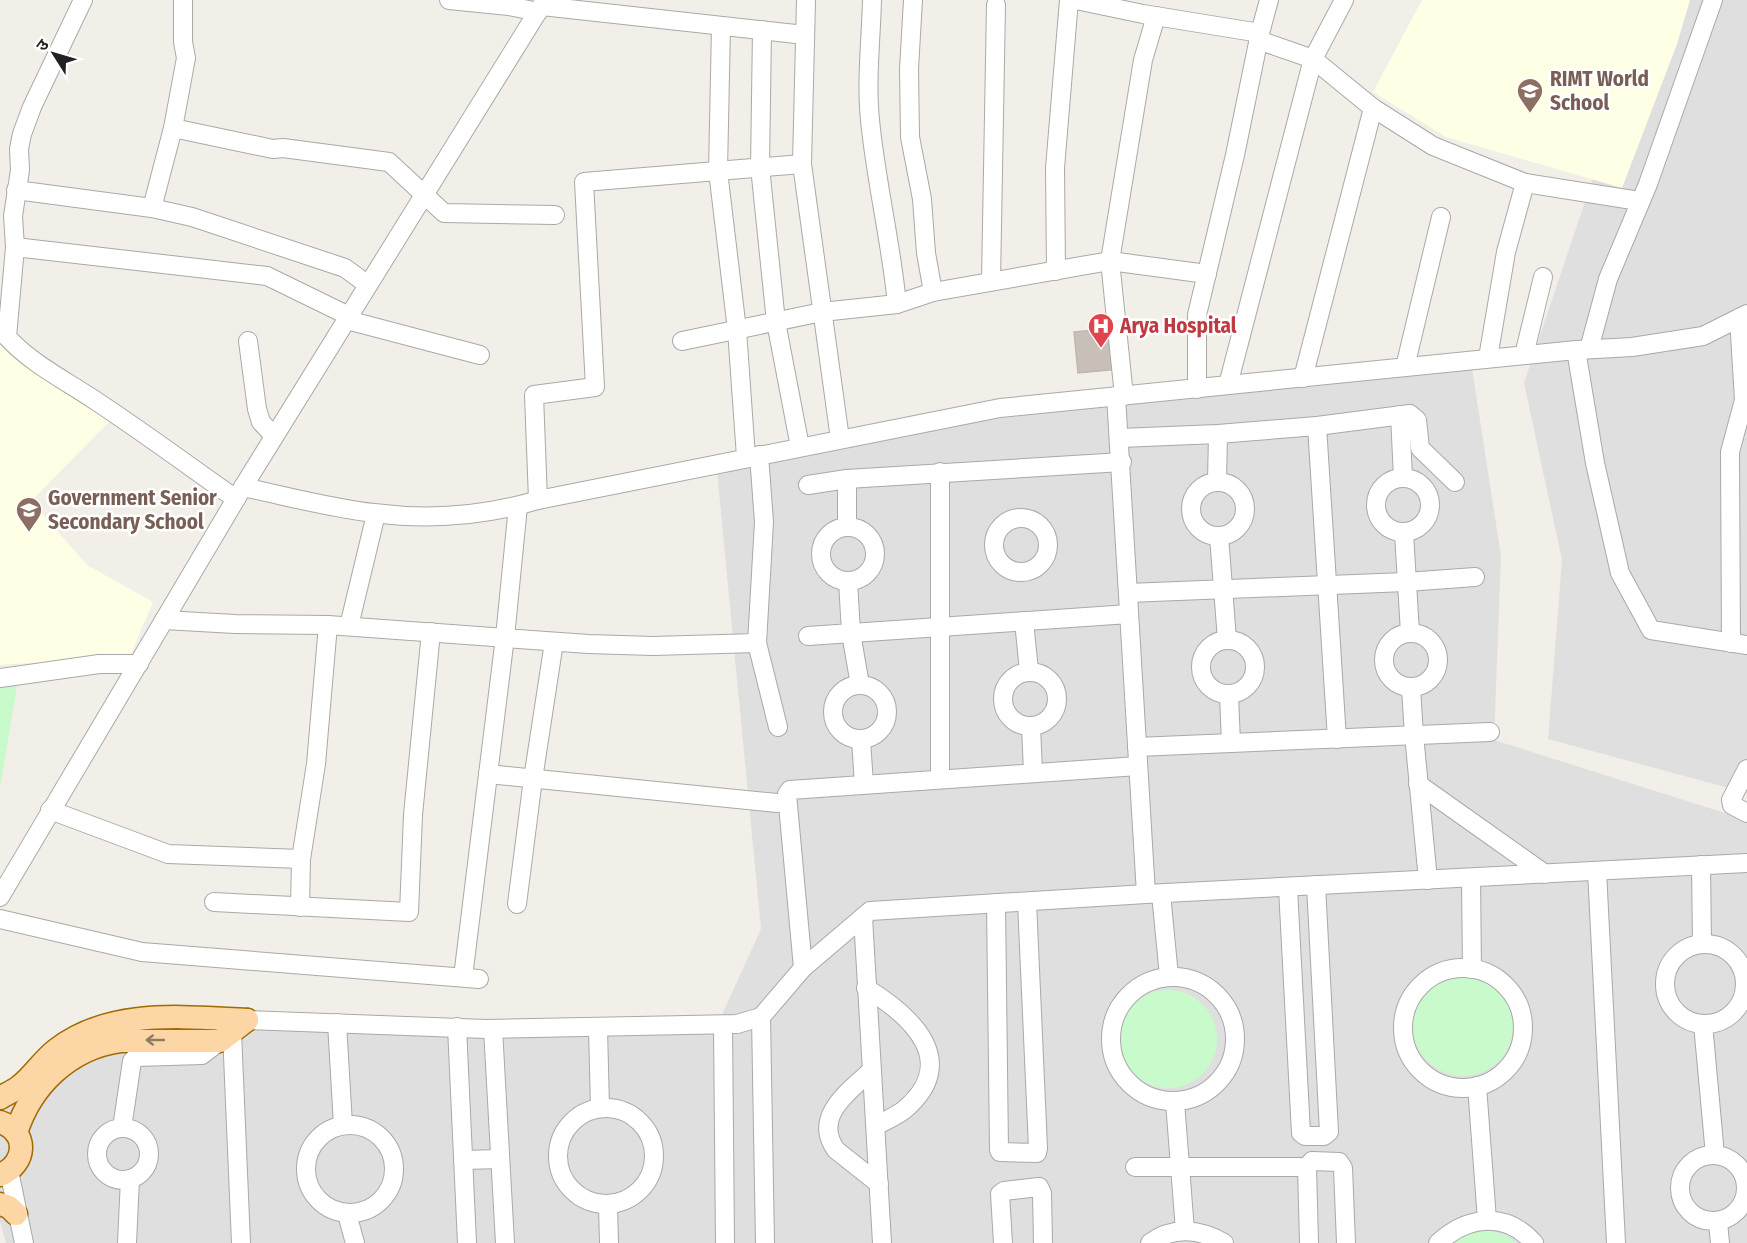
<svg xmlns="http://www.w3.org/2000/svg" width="1747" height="1243" font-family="'Fira Sans Condensed','Noto Sans Devanagari',sans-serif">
<rect width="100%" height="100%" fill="#f2efe9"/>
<g fill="#e0dfdf">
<polygon points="1653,0 1747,0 1747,793 1548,739 1562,560 1524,383"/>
<polygon points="1471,362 1501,556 1494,740 1747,820 1747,1243 6,1243 0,1222 0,1127 15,1085 92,1024 720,1019 761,929 716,461 1197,389"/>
</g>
<g fill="#ffffe5">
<polygon points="1422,0 1690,0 1677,44 1622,188 1446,137 1373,92"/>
<polygon points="0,345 111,420 31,501 87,565 153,602 130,656 0,665"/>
</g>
<g fill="#c8facc">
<polygon points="18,680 0,789 0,682"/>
<circle cx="1463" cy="1026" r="50"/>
<circle cx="1168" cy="1039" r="49"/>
<polygon points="1486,1230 1503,1234 1517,1243 1451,1243 1470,1232"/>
</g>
<polygon fill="#c7bfb8" stroke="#c4b6ab" stroke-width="1.5" points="1116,328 1120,369 1078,373 1074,332"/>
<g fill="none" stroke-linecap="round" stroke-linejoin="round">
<g stroke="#a9a9a9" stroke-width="20">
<g id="minor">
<path d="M83 0 32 107 22 134 19 149 20 170 13 216 15 247 7 337C33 365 65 380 96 401 143 432 189 466 236 499"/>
<polyline points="449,0 509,6 538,12"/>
<polyline points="806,0 802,164 840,439"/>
<path d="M872 0C871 40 866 80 870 120 876 182 891 242 897 304"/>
<polyline points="913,0 909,69 910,137 922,199 926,253 933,292"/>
<polyline points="1076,0 1143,14 1260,33"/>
<polyline points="1344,0 1313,59 1373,108 1433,146 1525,183 1639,201"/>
<polyline points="542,6 805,35"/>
<polyline points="721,26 718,171 737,330 746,457"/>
<polyline points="762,30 760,167 776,322 800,447"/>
<polyline points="173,128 273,149 283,148 389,162 444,213 555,215"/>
<polyline points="16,190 152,208 192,217 345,268 368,285"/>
<polyline points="152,208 173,128 186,58 183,42 183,0"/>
<polyline points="15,247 267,276 349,316"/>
<polyline points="1056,271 1055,168 1069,0"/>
<polyline points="991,281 996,5"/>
<polyline points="347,320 480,355"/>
<polyline points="248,341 257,409 261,422 274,436"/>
<polyline points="682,341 822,312 897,304 933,292 1110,261 1207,274"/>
<polyline points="1589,349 1608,279 1648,184 1713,0"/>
<polyline points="1578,350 1632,347 1703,336 1747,314"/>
<polyline points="1524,355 1543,277"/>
<polyline points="1488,358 1506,252 1525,183"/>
<polyline points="1405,367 1441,217"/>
<polyline points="1303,378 1373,108"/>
<polyline points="1228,385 1313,59 1258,40"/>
<polyline points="1197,389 1197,315 1235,155 1260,33 1269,0"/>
<polyline points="1116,396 1146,894"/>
<polyline points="1124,396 1110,261 1143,60 1156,16"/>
<polyline points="1400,415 1403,478"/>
<polyline points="1317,426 1337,739"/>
<polyline points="1120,438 1218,434 1317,426 1410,414 1417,420 1420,448 1455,482"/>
<circle cx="1403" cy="505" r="27"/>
<polyline points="847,479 847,527"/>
<polyline points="1217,481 1218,434"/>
<circle cx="1218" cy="509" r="27"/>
<polyline points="808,485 847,479 1122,462"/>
<path d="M243 487C286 496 330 508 374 513 428 520 485 516 538 500L1000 408 1576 350 1595 463 1620 573 1651 630 1747 645"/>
<polyline points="538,500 534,395 595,387 584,182 802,164"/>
<circle cx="1021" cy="545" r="27"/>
<circle cx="848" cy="554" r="27"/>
<polyline points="1404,533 1410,633"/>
<polyline points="1219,536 1227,640"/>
<polyline points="848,581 851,633 860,685"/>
<polyline points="1128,593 1406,582 1475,577"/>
<polyline points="164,620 235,624 328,625 588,644 653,646 757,643 764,522 759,455"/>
<polyline points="1024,621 1029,671"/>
<polyline points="349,626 376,514"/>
<circle cx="1411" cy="660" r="27"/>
<polyline points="808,636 1129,614"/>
<circle cx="1228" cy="667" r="27"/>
<polyline points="757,643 778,727"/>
<polyline points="1731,643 1730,452 1744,400 1739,318"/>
<circle cx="1030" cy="699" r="27"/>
<polyline points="0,678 99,664 139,664"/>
<circle cx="860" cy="712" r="27"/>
<polyline points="1411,688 1414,735 1428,880"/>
<polyline points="1229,695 1231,743"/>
<polyline points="1031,726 1033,772"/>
<polyline points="861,740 864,784"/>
<polyline points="1137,747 1490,732"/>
<polyline points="1747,769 1731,800 1732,805 1747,813"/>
<polyline points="488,774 777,803"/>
<polyline points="940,779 940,472"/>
<polyline points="1418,784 1545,874"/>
<polyline points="50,810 168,854 301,859"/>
<polyline points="1701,865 1702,944"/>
<polyline points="1597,871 1616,1243"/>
<polyline points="1471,878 1472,969"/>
<polyline points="1288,888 1301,1133 1305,1136 1324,1136 1329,1132 1316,885"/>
<polyline points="1161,894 1169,976"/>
<polyline points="0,897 243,487 545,0"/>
<polyline points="214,902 409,912 413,815 431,632"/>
<polyline points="996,903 999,1150 1000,1152 1037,1153 1038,1148 1027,902"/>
<polyline points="517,904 533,779 554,642"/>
<polyline points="300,907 301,859 316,764 328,625"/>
<polyline points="863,917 882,1243"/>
<polyline points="0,919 142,952 479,979"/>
<circle cx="1705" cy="984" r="40"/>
<polyline points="803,968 787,794 790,790 1138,766"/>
<circle cx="1463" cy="1028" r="60"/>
<circle cx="1173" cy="1039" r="62"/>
<polyline points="463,977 505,637 518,506"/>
<path d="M866 988C913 1017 961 1062 904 1110 896 1116 885 1121 876 1126"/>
<polyline points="761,1017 765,1243"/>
<polyline points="247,1020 486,1029 737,1024 761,1017 803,968 870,911 1146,894 1747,863"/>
<polyline points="337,1023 343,1125"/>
<polyline points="1703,1024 1715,1155"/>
<polyline points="723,1025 725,1243"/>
<polyline points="457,1027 467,1243"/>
<polyline points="598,1028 600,1108"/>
<polyline points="493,1029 505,1243"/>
<polyline points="232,1032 241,1243"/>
<path d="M872 1070C849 1091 812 1117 836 1150L879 1184"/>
<polyline points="1477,1086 1487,1220"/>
<polyline points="1175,1102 1185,1231"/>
<circle cx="606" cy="1156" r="48"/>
<circle cx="350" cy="1169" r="44"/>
<polyline points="122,1128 132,1061 136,1057 202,1055 220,1041"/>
<circle cx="123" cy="1154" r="26"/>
<circle cx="1713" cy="1188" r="33"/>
<polyline points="463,1160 500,1159"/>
<polyline points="1135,1167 1307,1167 1312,1161 1339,1162 1343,1168 1346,1243"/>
<polyline points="1307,1167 1309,1243"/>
<polyline points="9,1171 24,1243"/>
<polyline points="608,1205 609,1243"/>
<polyline points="347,1214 355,1243"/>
<polyline points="1718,1222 1720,1243"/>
<polyline points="127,1243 130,1179"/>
<polyline points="1003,1243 1000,1194 1004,1191 1039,1187 1042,1193 1043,1243"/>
<path d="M1150 1243C1173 1226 1201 1229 1224 1243"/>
<path d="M1438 1243C1467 1216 1506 1211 1534 1243"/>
</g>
</g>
<g stroke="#a06b00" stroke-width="25">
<g id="major">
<path d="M0 1098C6 1094 14 1091 20 1086 33 1076 42 1061 56 1050 110 1008 182 1017 247 1020"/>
<path d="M0 1122C29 1132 27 1164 0 1175"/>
<path d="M16 1133C31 1085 70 1048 120 1041H220L247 1020"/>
<polyline points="0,1204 9,1207 16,1214"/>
</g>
</g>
<use href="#minor" stroke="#fff" stroke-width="18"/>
<use href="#major" stroke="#fcd6a4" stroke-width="22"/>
</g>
<defs><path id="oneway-shaft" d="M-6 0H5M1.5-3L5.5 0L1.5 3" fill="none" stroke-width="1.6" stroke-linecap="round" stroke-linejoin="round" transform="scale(1.5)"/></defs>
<use stroke="#8f7c63" href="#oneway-shaft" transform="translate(155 1040) rotate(-180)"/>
<defs>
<g id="school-pin" transform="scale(1.35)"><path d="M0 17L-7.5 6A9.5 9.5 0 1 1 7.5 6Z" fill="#8d6e63" stroke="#fff"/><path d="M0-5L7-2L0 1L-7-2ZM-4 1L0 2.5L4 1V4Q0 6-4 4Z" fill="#fff"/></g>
<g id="hospital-pin" transform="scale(1.35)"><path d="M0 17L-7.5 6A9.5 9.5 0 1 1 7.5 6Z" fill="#e0444e" stroke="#fff"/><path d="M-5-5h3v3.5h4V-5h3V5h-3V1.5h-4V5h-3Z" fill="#fff"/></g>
</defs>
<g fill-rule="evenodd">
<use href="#school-pin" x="1530" y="91"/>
<use href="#hospital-pin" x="1101" y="326"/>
<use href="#school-pin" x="29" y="510"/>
</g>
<g text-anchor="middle" stroke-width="5" stroke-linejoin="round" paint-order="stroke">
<g font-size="21" font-weight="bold" fill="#785e54" stroke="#fff" text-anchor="start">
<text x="1550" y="86">RIMT World<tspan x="1550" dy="24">School</tspan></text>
<text x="48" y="505">Government Senior<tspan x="48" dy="24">Secondary School</tspan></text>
</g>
<g font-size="21" font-weight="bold" fill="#be3a42" stroke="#fff" text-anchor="start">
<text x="1120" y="333">Arya Hospital</text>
</g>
</g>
<g transform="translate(54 54) rotate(307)" stroke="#ffffff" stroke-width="4.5" paint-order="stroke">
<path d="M0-4.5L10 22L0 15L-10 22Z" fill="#222222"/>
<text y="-9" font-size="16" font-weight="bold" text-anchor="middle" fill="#222222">उ</text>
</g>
</svg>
